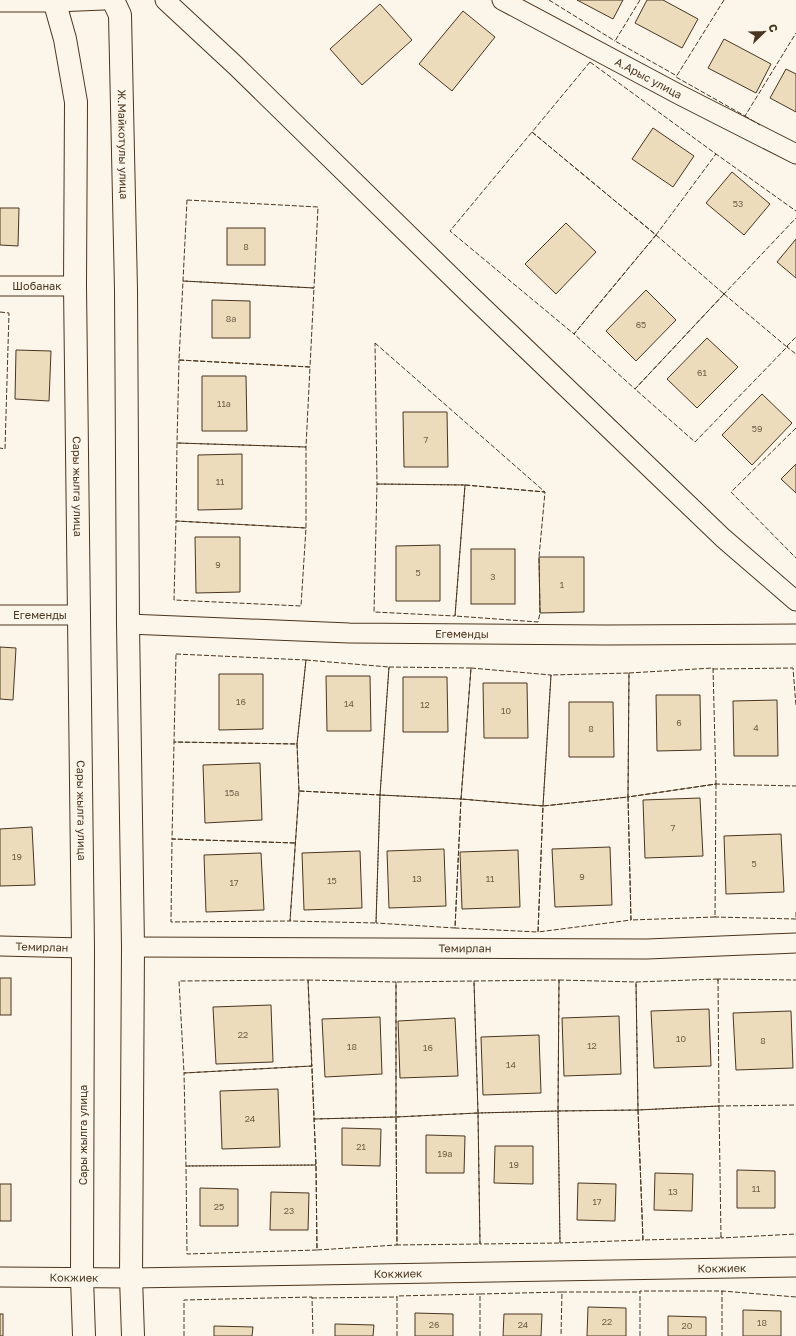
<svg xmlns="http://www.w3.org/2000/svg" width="796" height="1336" font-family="'Golos Text',sans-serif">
<rect width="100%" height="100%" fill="#fbf6e9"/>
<g fill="#ecdcbc" stroke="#4a3520">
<polygon points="577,0 623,0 613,19"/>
<polygon points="647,0 663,0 698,19 682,48 635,23"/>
<polygon points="380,4 412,40 362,85 330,49"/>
<polygon points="463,11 495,37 452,91 419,64"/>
<polygon points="724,39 771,64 756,93 708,68"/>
<polygon points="786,69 796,74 796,112 770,98"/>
<polygon points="653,128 694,156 673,187 632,159"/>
<polygon points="732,172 770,204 744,235 706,203"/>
<polygon points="0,208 19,208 18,246 0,245"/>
<polygon points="566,223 596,252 556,294 525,264"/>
<rect x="227" y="228" width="38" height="37"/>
<polygon points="796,239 796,278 777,262"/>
<polygon points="646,290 676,320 636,361 606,331"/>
<polygon points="212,300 250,301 250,338 212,338"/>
<polygon points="707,338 738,367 697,408 667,379"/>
<polygon points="16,350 51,351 49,401 15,399"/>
<polygon points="202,376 246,376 247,431 202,431"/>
<polygon points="762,394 792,423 752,465 722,435"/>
<polygon points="403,412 447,412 448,467 404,467"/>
<polygon points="242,454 242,509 198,510 198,455"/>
<polygon points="796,464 796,493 781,479"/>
<polygon points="195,537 240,537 240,592 196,593"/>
<polygon points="440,545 440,601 396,601 396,546"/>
<rect x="471" y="549" width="44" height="55"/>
<polygon points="539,557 584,557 584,612 540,613"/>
<polygon points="0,647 16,648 13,700 0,699"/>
<polygon points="219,674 263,674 263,729 219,730"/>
<polygon points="326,676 370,676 371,731 327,731"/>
<polygon points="403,677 447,677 448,732 403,732"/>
<polygon points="483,683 527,683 528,738 484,738"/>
<polygon points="656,695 700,695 701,750 657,751"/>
<polygon points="777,700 778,756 734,756 733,701"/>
<polygon points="569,702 613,702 614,757 569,757"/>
<polygon points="260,763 262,820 205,823 203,765"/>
<polygon points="700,798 703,856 645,858 643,800"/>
<polygon points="32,827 35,885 0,886 0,829"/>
<polygon points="781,834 784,892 726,894 724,836"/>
<polygon points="610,847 612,905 555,907 552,849"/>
<polygon points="444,849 446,906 389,908 387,851"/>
<polygon points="518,850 520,907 462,909 460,852"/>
<polygon points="360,851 362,908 304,910 302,853"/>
<polygon points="261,853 264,910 206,912 204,855"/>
<rect x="0" y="978" width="11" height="37"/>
<polygon points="271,1005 273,1062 216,1064 213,1007"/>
<polygon points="709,1009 711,1066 654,1068 651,1011"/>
<polygon points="791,1011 793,1068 736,1070 733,1013"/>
<polygon points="619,1016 621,1074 564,1076 562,1018"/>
<polygon points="380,1017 382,1074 325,1077 322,1019"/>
<polygon points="455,1018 458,1076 400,1078 398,1021"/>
<polygon points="539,1035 541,1093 483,1095 481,1037"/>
<polygon points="278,1089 280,1147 222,1149 220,1091"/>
<polygon points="342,1128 381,1129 380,1166 342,1165"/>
<polygon points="426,1135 465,1136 464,1173 426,1173"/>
<polygon points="495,1146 533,1146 533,1184 494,1183"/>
<polygon points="737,1170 775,1171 775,1208 737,1208"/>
<polygon points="655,1173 693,1174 692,1211 654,1210"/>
<polygon points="578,1183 616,1184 615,1221 577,1220"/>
<rect x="0" y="1184" width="11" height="37"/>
<polygon points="200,1188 238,1189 238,1226 200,1226"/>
<polygon points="271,1192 309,1193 308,1230 270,1230"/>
<polygon points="588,1307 626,1308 626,1336 587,1336"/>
<polygon points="743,1310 781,1311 781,1336 743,1336"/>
<polygon points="415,1313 453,1314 453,1336 415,1336"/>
<rect x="0" y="1314" width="3" height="22"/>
<polygon points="504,1314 542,1314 541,1336 503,1336"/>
<polygon points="668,1316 706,1317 706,1336 668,1336"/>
<polygon points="335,1324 374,1325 373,1336 335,1336"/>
<polygon points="214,1326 253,1327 252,1336 214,1336"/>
</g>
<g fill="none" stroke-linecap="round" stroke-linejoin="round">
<g stroke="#4a3520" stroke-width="21">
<g id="street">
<polyline points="165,0 236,66 467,292 723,538 796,601"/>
<path id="s1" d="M502 0 680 95 796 154"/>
<polyline points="0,2 55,2 104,0"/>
<path id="s2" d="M0 286H75"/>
<path id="s3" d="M0 615H79"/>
<path id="s4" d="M128 624 349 633 605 635 796 634"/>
<path id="s5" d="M0 946 83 948"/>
<path id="s6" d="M133 947 647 949 796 943"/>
<path id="s7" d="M0 1277 131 1278 796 1267"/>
</g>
</g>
<g stroke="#4a3520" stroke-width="24">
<g id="secondary">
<path id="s8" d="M54 0 65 39 76 102 75 286 83 948 82 1278 84 1336"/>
<path id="s9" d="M113 0 120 15 126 290 128 624 133 947 131 1278 133 1336"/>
</g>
</g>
<use href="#street" stroke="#fbf6e9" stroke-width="19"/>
<use href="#secondary" stroke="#fbf6e9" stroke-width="22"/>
<g stroke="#4a3520" stroke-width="1" stroke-dasharray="5 2" stroke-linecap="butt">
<polyline points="549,0 615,41"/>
<polyline points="640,0 615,41 677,76"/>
<polyline points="724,0 676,77 745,116 796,33"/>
<polygon points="590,62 716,154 656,235 532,132"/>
<polyline points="745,116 760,125"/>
<polygon points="532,132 656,235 574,334 450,231"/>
<polyline points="715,155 716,154 796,211"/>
<polygon points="187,200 318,207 314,288 183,281"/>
<polygon points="656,235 724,294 635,389 574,334"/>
<polygon points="183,281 314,288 310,367 179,360"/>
<polyline points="723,293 724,294 796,218"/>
<polygon points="724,294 787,347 695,442 635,389"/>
<polyline points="0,312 9,313 5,449 0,448"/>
<polygon points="375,343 545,492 465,485 377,484"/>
<polyline points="787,346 796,337"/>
<polyline points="788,346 787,347 796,354"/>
<polygon points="179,360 310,367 306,447 177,443"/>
<polyline points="796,428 731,492 796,558"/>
<polygon points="377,484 465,485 455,616 374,612"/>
<polygon points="465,485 545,492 539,557 540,613 538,622 455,616"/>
<polyline points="306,528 176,521 177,443 306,447 306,528 301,606 174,600 176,521 306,528"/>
<polygon points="176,654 306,660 297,744 174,742"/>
<polygon points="306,660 389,667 380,795 299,791 297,744"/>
<polygon points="389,667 471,668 461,799 380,795"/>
<polygon points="471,668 551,675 543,806 461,799"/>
<polygon points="713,668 716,784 628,797 629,673"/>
<polyline points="713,669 793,668 796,706"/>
<polygon points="629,673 628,797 543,806 551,675"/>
<polyline points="716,783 716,784 796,786"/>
<polygon points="716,784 715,917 631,920 628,797"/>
<polygon points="299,791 380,795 376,923 290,921"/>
<polygon points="380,795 461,799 455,928 376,923"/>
<polygon points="628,797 631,920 538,932 543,806"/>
<polygon points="461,799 543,806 538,932 455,928"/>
<polyline points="295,843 172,839 171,922 290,921 299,791 297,744 174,742 172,839 295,843"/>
<polyline points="715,916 715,917 796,919 796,910"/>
<polygon points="718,979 719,1106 638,1110 636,982"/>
<polygon points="308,980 396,982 396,1117 314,1119"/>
<polygon points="308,980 312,1066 184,1073 179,981"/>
<polygon points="559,980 558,1111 478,1113 474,981"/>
<polygon points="559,980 636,982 638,1110 558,1111"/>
<polygon points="474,981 478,1113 396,1117 396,982"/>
<polyline points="718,981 718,979 796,980"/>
<polygon points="719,1106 721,1238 643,1240 638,1110"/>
<polyline points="719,1106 796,1105"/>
<polygon points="638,1110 643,1240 560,1243 558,1111"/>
<polygon points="558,1111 560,1243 480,1244 478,1113"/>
<polygon points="478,1113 480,1244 397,1245 396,1117"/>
<polygon points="396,1117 397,1245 317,1250 316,1165 314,1119"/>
<polyline points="316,1165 186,1166 187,1254 317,1250 316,1165 312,1066 184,1073 186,1166 316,1165"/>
<polyline points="721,1236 721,1238 796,1234"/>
<polyline points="562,1292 640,1292"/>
<polyline points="722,1292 722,1291 796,1297"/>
<polyline points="312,1298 397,1297"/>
<polyline points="184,1336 184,1300 312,1297 313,1336"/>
<polyline points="397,1336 397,1296 480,1294"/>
<polyline points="480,1336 480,1294 562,1292 561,1336"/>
<polyline points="640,1336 640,1291 722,1291 722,1336"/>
</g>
</g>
<g text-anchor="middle" stroke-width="3" stroke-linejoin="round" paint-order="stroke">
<g font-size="9" fill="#725f47">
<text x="738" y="207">53</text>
<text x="246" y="250">8</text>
<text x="231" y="322">8а</text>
<text x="641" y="328">65</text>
<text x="702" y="376">61</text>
<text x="224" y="407">11а</text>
<text x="757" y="432">59</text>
<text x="426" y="443">7</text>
<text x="220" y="485">11</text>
<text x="218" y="568">9</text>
<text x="418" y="576">5</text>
<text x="493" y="580">3</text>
<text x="562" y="588">1</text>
<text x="241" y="705">16</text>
<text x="349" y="707">14</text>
<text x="425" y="708">12</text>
<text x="506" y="714">10</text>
<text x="679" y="726">6</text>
<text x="756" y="731">4</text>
<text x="591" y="732">8</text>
<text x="232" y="796">15а</text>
<text x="673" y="831">7</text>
<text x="17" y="860">19</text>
<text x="754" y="867">5</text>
<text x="582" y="880">9</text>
<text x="417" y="882">13</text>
<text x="490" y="882">11</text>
<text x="332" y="884">15</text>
<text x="234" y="886">17</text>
<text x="243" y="1038">22</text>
<text x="681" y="1042">10</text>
<text x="763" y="1044">8</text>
<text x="592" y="1049">12</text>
<text x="352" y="1050">18</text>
<text x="428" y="1051">16</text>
<text x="511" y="1068">14</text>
<text x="250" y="1122">24</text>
<text x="361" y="1150">21</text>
<text x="445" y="1157">19а</text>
<text x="514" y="1168">19</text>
<text x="756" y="1192">11</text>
<text x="673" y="1195">13</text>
<text x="597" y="1205">17</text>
<text x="219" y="1210">25</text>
<text x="289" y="1214">23</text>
<text x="607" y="1325">22</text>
<text x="762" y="1326">18</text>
<text x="434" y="1328">26</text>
<text x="523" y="1328">24</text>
<text x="687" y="1329">20</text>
</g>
<g font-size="11" fill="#4a3520" stroke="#fbf6e9">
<text dy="4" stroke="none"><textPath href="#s1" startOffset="166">А.Арыс улица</textPath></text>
<text dy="4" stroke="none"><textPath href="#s9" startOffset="146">Ж.Майкотулы улица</textPath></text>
<text dy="4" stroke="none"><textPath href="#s2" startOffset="37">Шобанак</textPath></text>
<text dy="4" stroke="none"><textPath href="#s8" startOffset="489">Сары жылга улица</textPath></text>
<text dy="4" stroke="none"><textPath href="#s3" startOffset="40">Егеменды</textPath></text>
<text dy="4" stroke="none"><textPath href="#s4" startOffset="334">Егеменды</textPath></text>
<text dy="4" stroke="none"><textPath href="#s8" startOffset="813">Сары жылга улица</textPath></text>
<text dy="4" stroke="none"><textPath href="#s5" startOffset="42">Темирлан</textPath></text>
<text dy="4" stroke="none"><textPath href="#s6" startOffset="332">Темирлан</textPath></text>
<text transform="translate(83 1135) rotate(-90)" y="4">Сары жылга улица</text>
<text dy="4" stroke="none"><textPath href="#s7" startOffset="722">Кокжиек</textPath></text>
<text dy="4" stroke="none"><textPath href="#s7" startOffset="398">Кокжиек</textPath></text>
<text dy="4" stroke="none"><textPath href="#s7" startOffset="74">Кокжиек</textPath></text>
</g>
</g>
<g transform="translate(764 32) rotate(67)" stroke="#fbf6e9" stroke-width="3" paint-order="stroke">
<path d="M0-3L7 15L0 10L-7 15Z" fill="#4a3520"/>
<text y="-6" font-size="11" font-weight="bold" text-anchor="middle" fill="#4a3520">С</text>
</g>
</svg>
